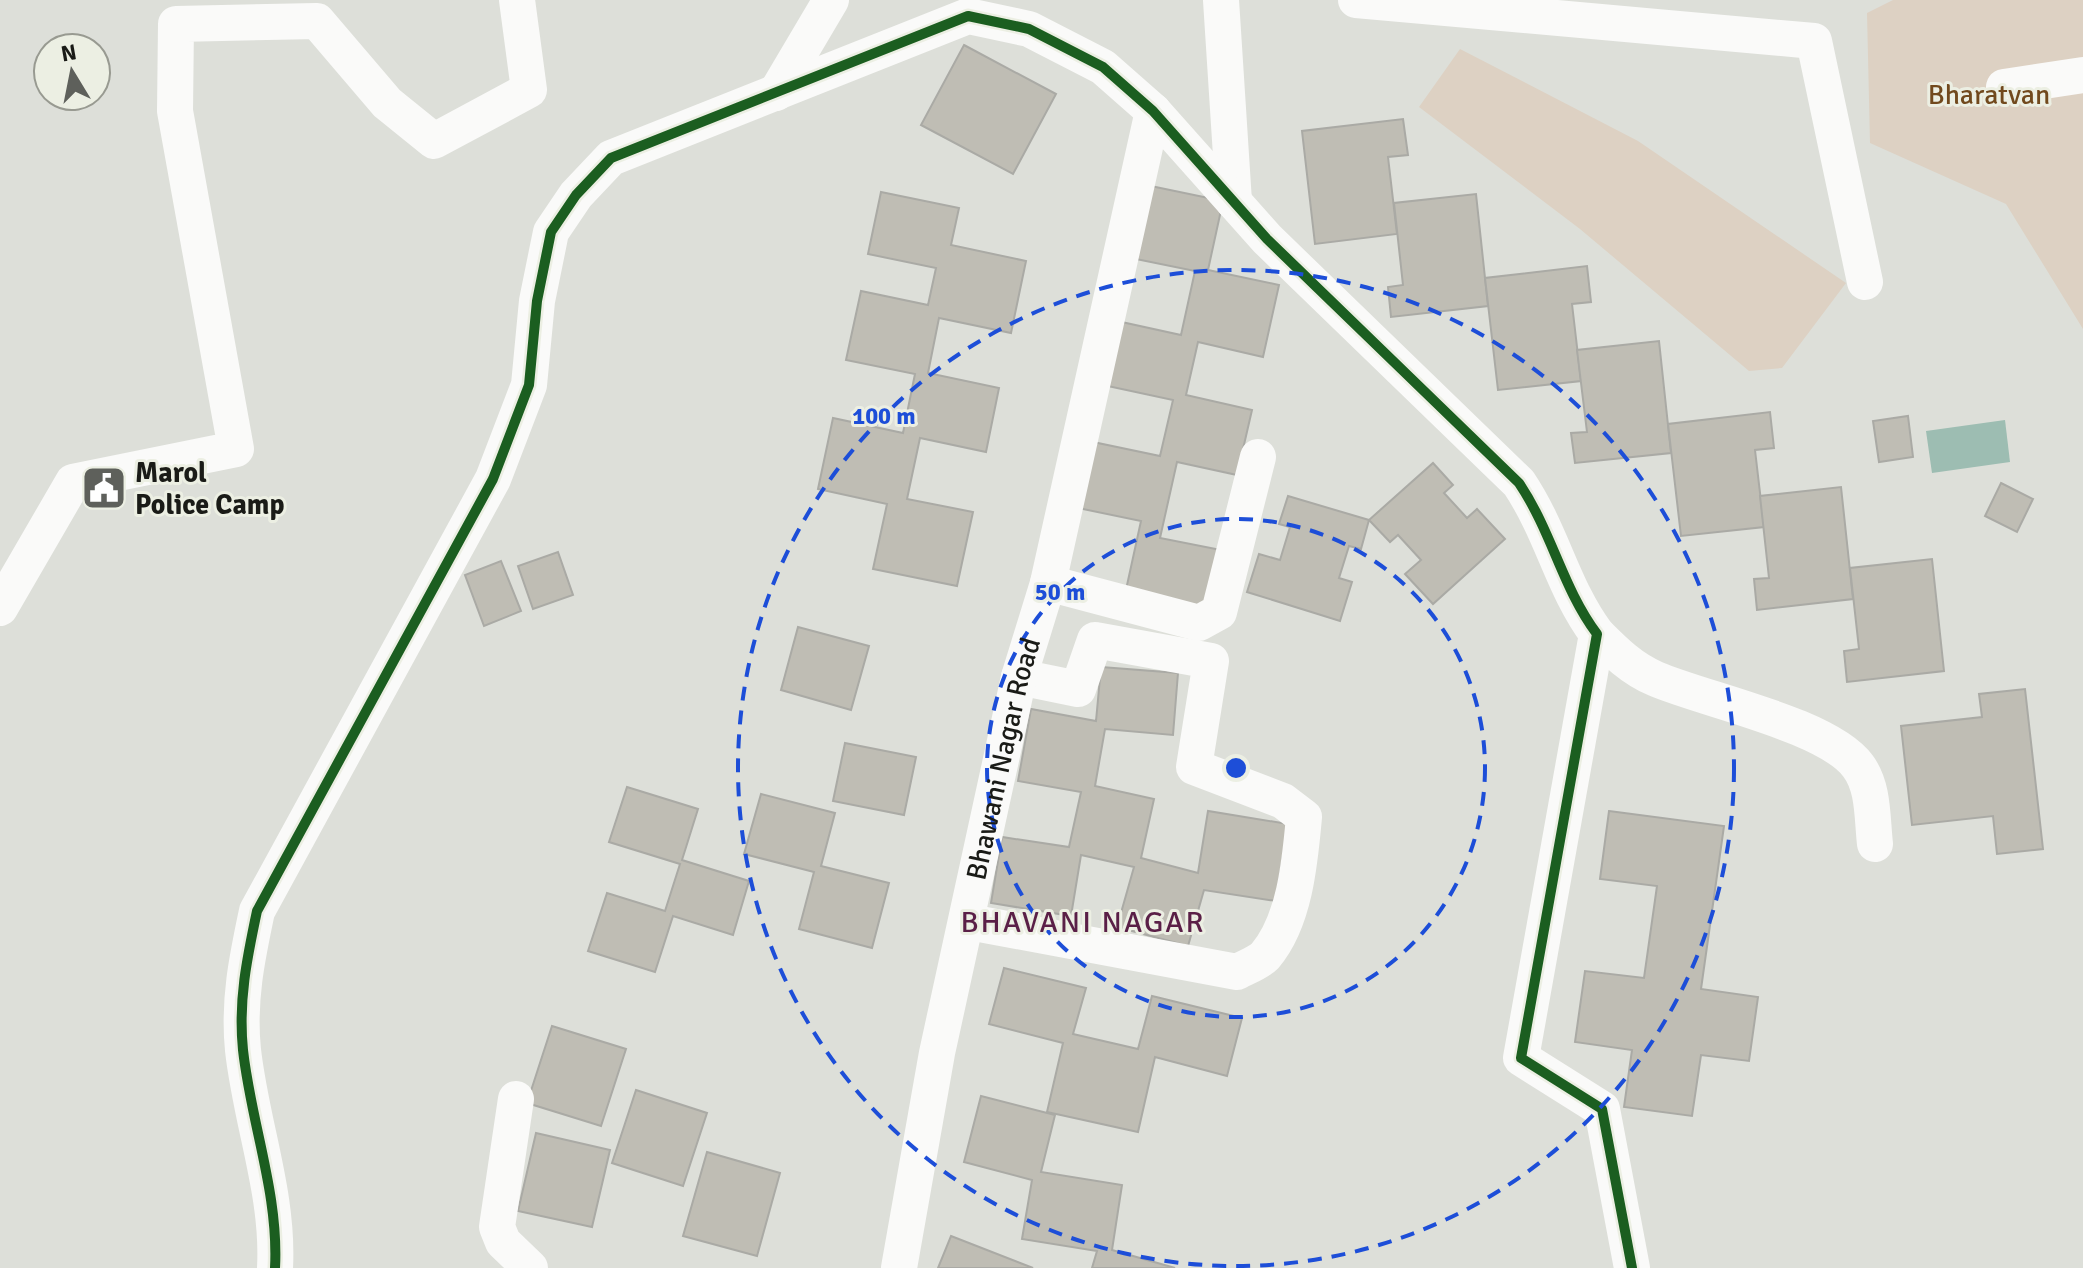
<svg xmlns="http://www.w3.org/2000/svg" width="2083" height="1268" font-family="Signika,sans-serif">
<rect width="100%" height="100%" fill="#dddfd9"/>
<g fill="#ddd1c3">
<polygon points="1893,0 2083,0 2083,329 2006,204 1870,143 1867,13"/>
<polygon points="1460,49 1638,141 1846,283 1782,368 1749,371 1580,229 1419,107"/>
</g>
<polygon fill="#9dbdb2" points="2005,420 2010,462 1932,473 1926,431"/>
<g fill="#bfbdb4" stroke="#aaaaa5" stroke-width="2">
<polygon points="964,45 1056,94 1013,174 921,125"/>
<polygon points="1403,119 1408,155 1388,157 1397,234 1315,244 1302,131"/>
<polygon points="1146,185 1223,201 1208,270 1279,285 1263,357 1198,342 1186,395 1252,410 1237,475 1177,462 1160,538 1221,550 1206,617 1124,599 1141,521 1078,508 1093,442 1160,456 1173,400 1103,385 1117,321 1181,335 1195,271 1131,258"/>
<polygon points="881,192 959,208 951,245 1026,261 1011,333 939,318 928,373 999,388 986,452 920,438 907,499 973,512 957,586 873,569 887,504 818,489 833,418 903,433 915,374 846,360 861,291 928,305 936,268 868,254"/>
<polygon points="1476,194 1488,306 1391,317 1388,287 1403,285 1394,203"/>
<polygon points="1587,266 1591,302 1572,304 1581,381 1498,390 1485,278"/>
<polygon points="1659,341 1671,453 1575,463 1571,433 1587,432 1577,350"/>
<polygon points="1770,412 1774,448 1755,450 1764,527 1681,536 1668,424"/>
<polygon points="1908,416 1913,457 1879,462 1873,421"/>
<polygon points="1433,463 1453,485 1444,493 1467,518 1477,509 1505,539 1433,604 1405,574 1421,560 1398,535 1390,542 1369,520"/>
<polygon points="2001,483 2033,499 2017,532 1985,516"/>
<polygon points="1841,487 1853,599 1757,610 1754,579 1769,578 1760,496"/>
<polygon points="1288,496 1369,520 1361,549 1349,546 1339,578 1352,582 1340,621 1247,592 1259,554 1280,560 1290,527 1279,524"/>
<polygon points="558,552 573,595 533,609 518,566"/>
<polygon points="1932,559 1944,671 1847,682 1844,651 1859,649 1850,568"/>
<polygon points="501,561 521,611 484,626 465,575"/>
<polygon points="798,627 869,646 851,710 781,690"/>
<polygon points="1101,667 1178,673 1173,735 1105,729 1095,786 1154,799 1141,858 1198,873 1208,811 1288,824 1276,901 1204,890 1188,946 1117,927 1134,867 1081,855 1071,916 991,903 1002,837 1069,847 1081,792 1018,781 1031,709 1096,721"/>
<polygon points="2025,689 2043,849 1997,854 1993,816 1912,825 1901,726 1982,717 1979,694"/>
<polygon points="845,743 916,757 904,815 833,801"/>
<polygon points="627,787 698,809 682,860 749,881 733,935 673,916 655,972 588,951 607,893 665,911 680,864 609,842"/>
<polygon points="761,794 835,813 821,866 889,883 872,948 799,929 814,872 744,854"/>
<polygon points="1609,811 1724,826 1701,989 1758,997 1749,1061 1701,1055 1692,1116 1624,1107 1632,1050 1575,1042 1585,971 1644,978 1657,886 1600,879"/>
<polygon points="1004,968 1086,988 1073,1034 1138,1049 1152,996 1242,1018 1227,1076 1155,1057 1138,1132 1047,1112 1063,1043 989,1024"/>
<polygon points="552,1026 626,1049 601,1126 527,1103"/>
<polygon points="636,1090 707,1113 683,1186 612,1163"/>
<polygon points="981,1096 1055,1115 1041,1172 1122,1185 1112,1250 1175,1268 1092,1268 1097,1251 1022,1239 1032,1180 964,1162"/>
<polygon points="536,1133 610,1150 592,1227 518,1211"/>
<polygon points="707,1152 780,1173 757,1256 683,1236"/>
<polygon points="951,1236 1033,1268 938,1268"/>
</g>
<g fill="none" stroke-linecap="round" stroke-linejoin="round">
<g stroke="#fafaf9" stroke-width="36">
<polyline points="1221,0 1234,202"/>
<polyline points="1356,0 1814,41 1865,282"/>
<polyline points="2004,87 2083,75"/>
<polyline points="776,93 831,0"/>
<polyline points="1048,583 1199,623 1219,612 1258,457"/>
<polyline points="0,608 73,482 236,449 175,111 176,24 317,21 387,103 434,141 529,90 517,0"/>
<path d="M1597 634C1615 652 1632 669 1656 679 1705 700 1828 725 1858 766 1874 787 1872 818 1875 844"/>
<path d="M969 922 1237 972C1246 967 1258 963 1265 956 1295 921 1300 861 1304 817L1283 801 1194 767 1211 661 1095 640 1078 689 1019 677"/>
<polyline points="516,1099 497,1227 503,1242 530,1268"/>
<path d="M275 1268C279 1194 251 1123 243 1050 238 1001 247 958 257 911L493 479 529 385 537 301 551 232 576 195 611 158 968 16 1029 29 1103 67 1153 111 1267 239 1519 483C1553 534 1562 587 1597 634L1521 1058 1602 1109 1632 1268"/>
<path id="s1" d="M899 1268 937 1053 1019 677 1048 583 1153 111"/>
</g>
<g stroke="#ecefe3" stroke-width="15">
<path id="cycleway" d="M275 1268C279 1194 251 1123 243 1050 238 1001 247 958 257 911L493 479 529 385 537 301 551 232 576 195 611 158 968 16 1029 29 1103 67 1153 111 1267 239 1519 483C1553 534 1562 587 1597 634L1521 1058 1602 1109 1632 1268"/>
</g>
<use href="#cycleway" stroke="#1b5e20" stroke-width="10"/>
</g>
<g fill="none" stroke="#1d4ed8" stroke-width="4" stroke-dasharray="14 10">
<circle cx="1236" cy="768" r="249"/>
<circle cx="1236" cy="768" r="498"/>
</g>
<defs>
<g id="civic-square" transform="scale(2.3)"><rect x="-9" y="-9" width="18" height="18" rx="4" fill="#5e605b" stroke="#ecefe3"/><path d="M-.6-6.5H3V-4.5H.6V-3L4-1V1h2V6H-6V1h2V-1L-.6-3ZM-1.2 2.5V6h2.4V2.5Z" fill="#fff"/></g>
</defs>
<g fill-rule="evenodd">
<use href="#civic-square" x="104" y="488"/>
</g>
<g text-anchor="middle" stroke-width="6" stroke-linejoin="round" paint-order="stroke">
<g font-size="28" fill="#71491d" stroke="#ecefe3">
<text x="1989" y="104">Bharatvan</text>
</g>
<g font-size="28" font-weight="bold" fill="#1a1b17" stroke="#ecefe3" text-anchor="start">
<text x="135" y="482">Marol<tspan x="135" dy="32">Police Camp</tspan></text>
</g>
<g font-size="28" fill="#1a1b17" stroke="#ecefe3">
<text dy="10" stroke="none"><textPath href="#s1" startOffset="520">Bhawani Nagar Road</textPath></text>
</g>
<g font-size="30" letter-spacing="2" fill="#5a1f47" stroke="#ecefe3">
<text x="1083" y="932">BHAVANI NAGAR</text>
</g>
</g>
<circle cx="1236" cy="768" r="12" fill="#1d4ed8" stroke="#ecefe3" stroke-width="4"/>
<g font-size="24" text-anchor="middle" font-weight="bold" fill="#1d4ed8" stroke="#ecefe3" stroke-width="6" stroke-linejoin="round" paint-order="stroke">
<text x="884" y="424">100 m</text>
<text x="1060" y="600">50 m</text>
</g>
<g transform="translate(72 72) rotate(350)"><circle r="38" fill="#ecefe3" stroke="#989a91" stroke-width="2"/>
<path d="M0-6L14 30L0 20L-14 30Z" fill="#5e605b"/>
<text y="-12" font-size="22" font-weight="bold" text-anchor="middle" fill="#1a1b17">N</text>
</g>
</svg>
